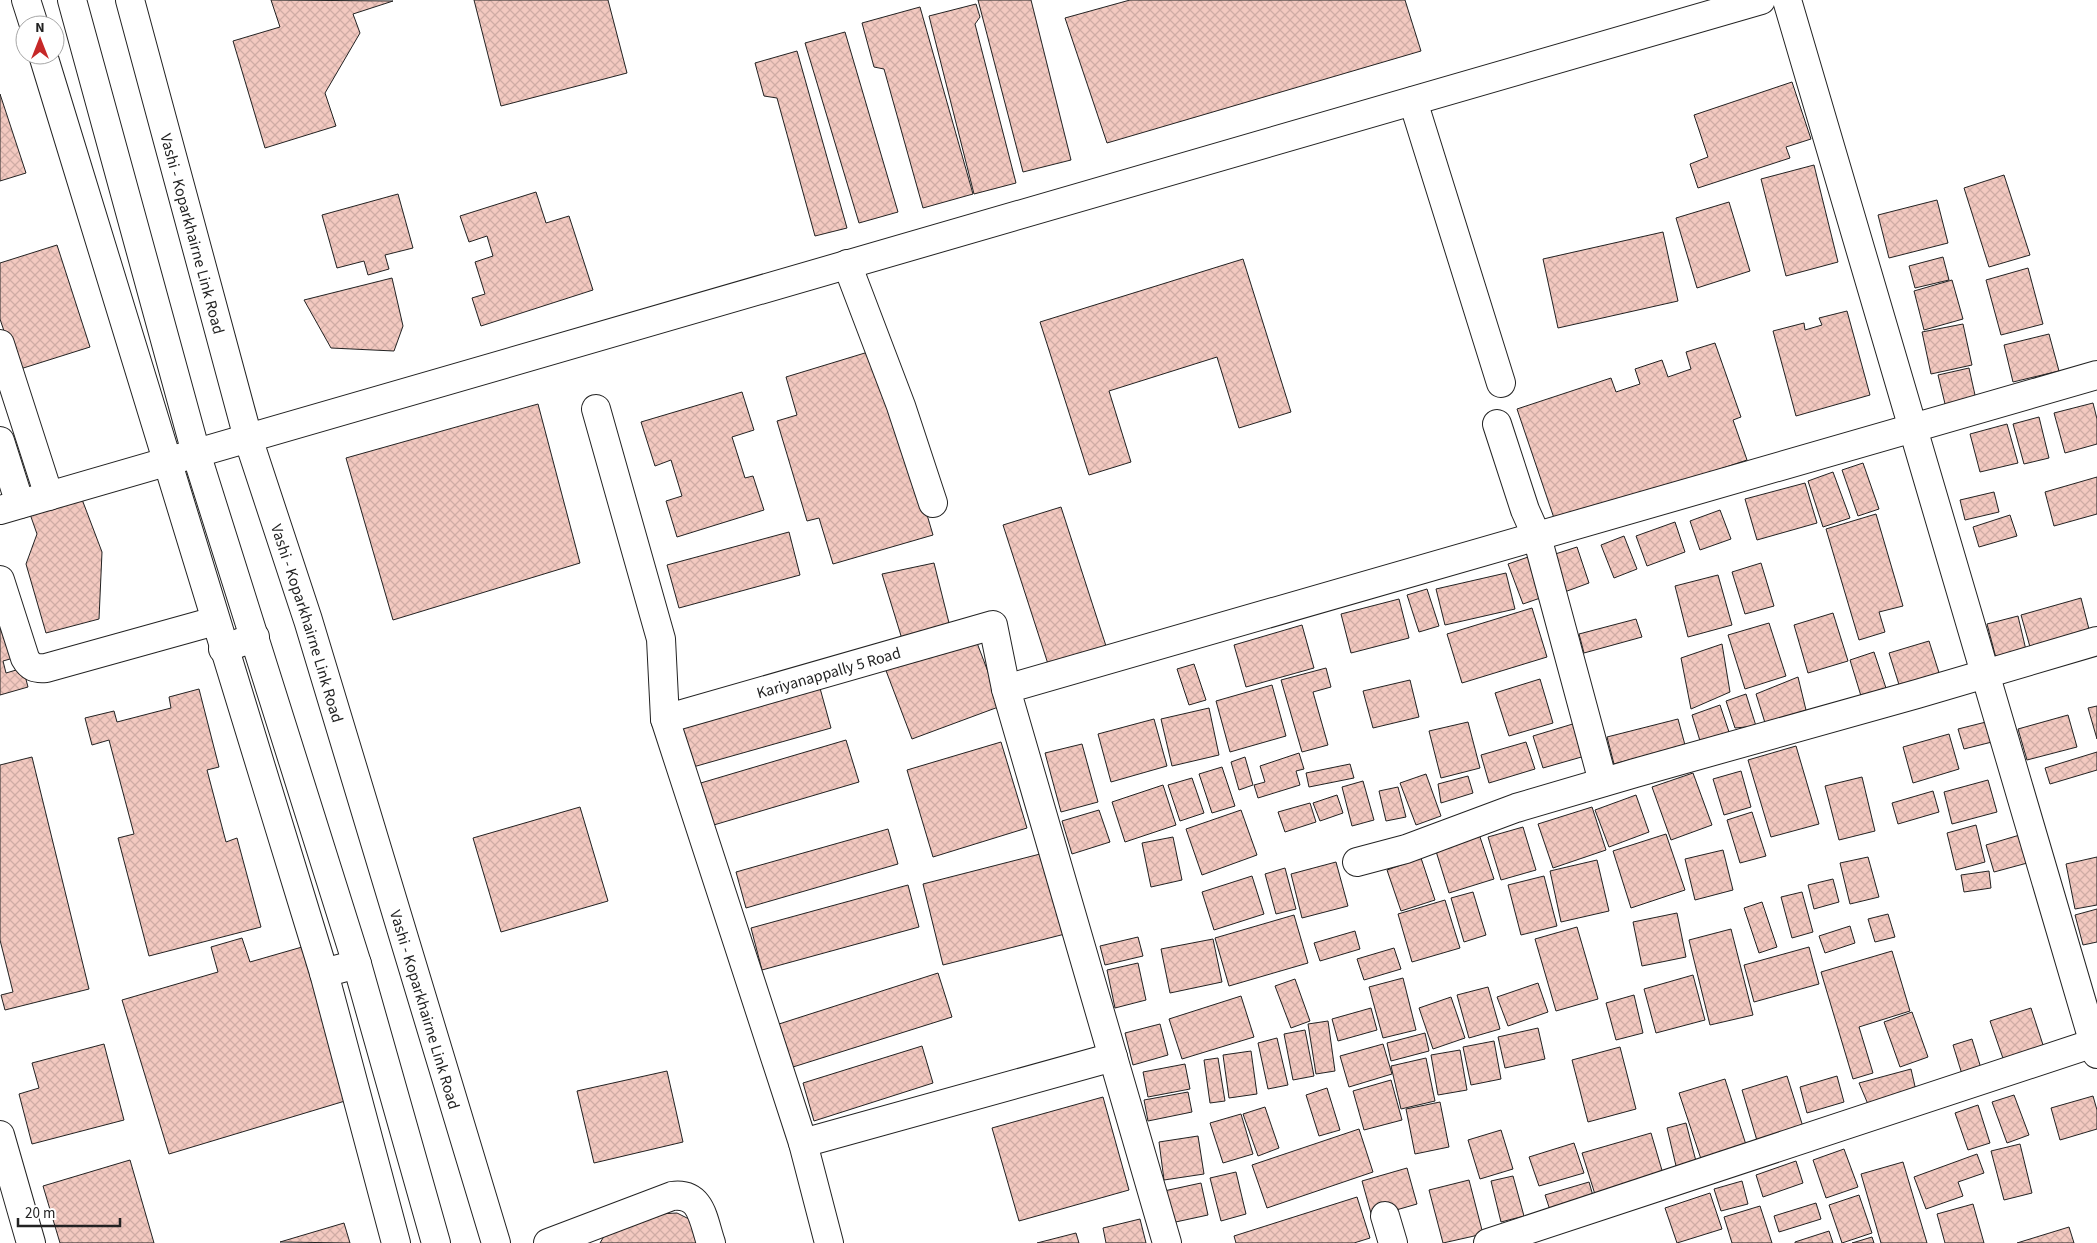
<svg xmlns="http://www.w3.org/2000/svg" width="2097" height="1243" font-family="'Source Sans 3',sans-serif">
<defs>
<pattern id="building-cross-hatch" width="8" height="8" patternUnits="userSpaceOnUse" patternTransform="scale(1.25)"><rect width="8" height="8" fill="#f3c9c0"/><path d="M0 0l8 8M0 8l8-8" fill="none" stroke="#d0aca5"/></pattern>
</defs>
<rect width="100%" height="100%" fill="#fff"/>
<g fill="url(#building-cross-hatch)" stroke="#222">
<polygon points="271,0 393,1 353,14 360,33 325,93 336,126 265,148 233,41 280,27"/>
<polygon points="474,0 608,0 627,73 501,106"/>
<polygon points="978,0 1031,0 1071,160 1023,172"/>
<polygon points="1130,0 1405,0 1421,51 1107,143 1065,18"/>
<polygon points="976,4 980,17 975,24 1016,183 974,194 929,16"/>
<polygon points="920,7 973,194 923,208 884,69 874,67 862,23"/>
<polygon points="845,32 898,212 859,223 805,43"/>
<polygon points="797,51 847,228 815,236 777,98 764,96 755,63"/>
<polygon points="1792,82 1811,139 1786,147 1790,158 1698,188 1690,164 1708,157 1694,115"/>
<polygon points="0,94 26,173 0,181"/>
<polygon points="1814,165 1838,262 1786,276 1761,179"/>
<polygon points="2004,175 2030,255 1989,267 1964,188"/>
<polygon points="536,192 546,223 569,216 593,290 481,326 472,298 485,294 475,262 493,256 487,236 469,242 460,216"/>
<polygon points="398,194 413,248 385,255 389,269 368,275 364,261 337,268 322,215"/>
<polygon points="1937,200 1948,243 1889,258 1878,215"/>
<polygon points="1729,202 1750,271 1697,288 1676,218"/>
<polygon points="1663,232 1678,301 1558,328 1543,259"/>
<polygon points="57,245 90,347 17,370 0,319 0,263"/>
<polygon points="1943,257 1949,280 1915,288 1909,266"/>
<polygon points="1243,259 1291,412 1239,428 1217,357 1109,391 1131,462 1089,475 1040,322"/>
<polygon points="2028,268 2043,324 2001,335 1986,280"/>
<polygon points="392,278 403,326 394,351 331,348 304,300"/>
<polygon points="1952,280 1963,319 1924,330 1914,291"/>
<polygon points="1847,311 1870,395 1796,416 1773,331 1804,323 1805,330 1822,325 1819,318"/>
<polygon points="1963,324 1972,365 1931,374 1922,332"/>
<polygon points="2049,334 2059,371 2013,382 2004,345"/>
<polygon points="1715,343 1741,417 1733,420 1747,460 1556,524 1517,409 1611,378 1616,392 1640,384 1635,369 1662,360 1668,377 1691,369 1686,352"/>
<polygon points="878,349 933,535 833,564 819,518 807,521 777,421 797,415 786,377"/>
<polygon points="1969,368 1977,404 1947,412 1938,375"/>
<polygon points="742,392 754,430 732,437 745,478 753,476 764,510 677,537 666,501 682,496 671,460 655,466 641,422"/>
<polygon points="2093,403 2097,419 2097,444 2065,453 2054,413"/>
<polygon points="538,404 580,563 393,620 346,458"/>
<polygon points="2039,417 2049,458 2024,464 2013,424"/>
<polygon points="2007,424 2018,463 1980,472 1970,434"/>
<polygon points="1863,463 1879,509 1858,516 1842,470"/>
<polygon points="1833,472 1850,518 1823,527 1808,481"/>
<polygon points="2097,477 2097,514 2054,526 2045,492"/>
<polygon points="1805,483 1817,523 1757,540 1745,499"/>
<polygon points="1994,492 1999,512 1965,520 1960,500"/>
<polygon points="80,494 102,552 99,619 46,633 26,564 37,534 30,514"/>
<polygon points="1061,507 1106,646 1048,664 1003,525"/>
<polygon points="1720,510 1731,539 1700,550 1690,521"/>
<polygon points="1876,514 1903,606 1879,612 1885,632 1859,640 1826,529"/>
<polygon points="2010,515 2017,536 1979,547 1973,527"/>
<polygon points="1675,522 1685,552 1647,566 1636,536"/>
<polygon points="789,532 800,575 679,608 667,565"/>
<polygon points="1624,536 1637,569 1614,578 1601,545"/>
<polygon points="1577,547 1589,583 1559,594 1546,557"/>
<polygon points="1531,556 1546,596 1523,604 1508,564"/>
<polygon points="934,563 950,627 902,639 882,574"/>
<polygon points="1761,563 1774,606 1745,614 1732,572"/>
<polygon points="1506,573 1515,609 1445,625 1436,589"/>
<polygon points="1718,575 1732,625 1688,637 1675,586"/>
<polygon points="1427,589 1439,626 1419,632 1407,595"/>
<polygon points="2081,598 2091,637 2032,654 2021,615"/>
<polygon points="1399,599 1409,638 1351,653 1341,614"/>
<polygon points="1532,608 1547,657 1462,683 1447,634"/>
<polygon points="1833,613 1848,661 1808,673 1794,625"/>
<polygon points="2018,616 2026,650 1996,658 1987,624"/>
<polygon points="0,619 17,657 3,661 6,673 23,668 28,687 0,695"/>
<polygon points="1636,619 1642,637 1584,653 1579,634"/>
<polygon points="1769,623 1786,676 1745,689 1728,635"/>
<polygon points="1302,625 1314,668 1246,687 1234,645"/>
<polygon points="974,635 1001,706 912,739 885,668"/>
<polygon points="1929,641 1941,679 1901,691 1889,653"/>
<polygon points="1722,644 1730,692 1691,709 1681,658"/>
<polygon points="1874,652 1886,688 1861,696 1850,660"/>
<polygon points="1194,664 1206,700 1189,705 1177,669"/>
<polygon points="1326,668 1331,687 1313,692 1328,745 1302,752 1281,680"/>
<polygon points="1798,677 1806,710 1766,726 1756,694"/>
<polygon points="1540,679 1553,723 1509,736 1495,693"/>
<polygon points="1410,680 1419,717 1373,728 1363,691"/>
<polygon points="818,681 831,728 686,769 673,722"/>
<polygon points="1272,685 1286,736 1230,752 1216,701"/>
<polygon points="199,689 219,767 207,770 226,842 237,838 261,927 149,956 118,838 134,834 109,740 92,745 85,718 114,711 117,722 171,708 169,697"/>
<polygon points="1746,694 1756,726 1735,728 1726,701"/>
<polygon points="1720,705 1729,732 1701,744 1692,715"/>
<polygon points="2097,706 2097,739 2088,708"/>
<polygon points="1209,708 1219,755 1172,766 1161,719"/>
<polygon points="2068,715 2077,747 2027,760 2018,729"/>
<polygon points="1154,719 1167,766 1111,782 1098,734"/>
<polygon points="1678,719 1685,745 1614,764 1607,737"/>
<polygon points="1990,721 1996,741 1964,749 1958,729"/>
<polygon points="1468,722 1480,768 1441,778 1429,731"/>
<polygon points="1576,723 1585,756 1543,768 1533,736"/>
<polygon points="1949,734 1959,769 1913,783 1903,747"/>
<polygon points="846,740 859,782 707,827 694,785"/>
<polygon points="1001,742 1027,828 933,857 907,770"/>
<polygon points="1526,742 1535,769 1489,783 1481,755"/>
<polygon points="1082,744 1098,802 1061,812 1045,753"/>
<polygon points="1796,746 1819,824 1771,837 1748,760"/>
<polygon points="2097,752 2097,770 2050,784 2045,768"/>
<polygon points="1299,753 1304,769 1296,771 1300,785 1258,798 1254,785 1265,782 1260,766"/>
<polygon points="32,757 89,989 5,1010 1,995 13,992 0,940 0,765"/>
<polygon points="1245,757 1253,785 1239,790 1231,762"/>
<polygon points="1350,764 1354,778 1309,787 1306,773"/>
<polygon points="1222,767 1235,806 1212,813 1199,774"/>
<polygon points="1741,771 1751,807 1724,815 1713,779"/>
<polygon points="1693,773 1712,825 1671,840 1652,787"/>
<polygon points="1426,774 1441,816 1416,825 1400,783"/>
<polygon points="1468,776 1473,793 1441,803 1438,784"/>
<polygon points="1862,777 1875,831 1839,840 1825,786"/>
<polygon points="1192,778 1204,813 1180,821 1168,785"/>
<polygon points="1988,780 1997,812 1952,824 1944,792"/>
<polygon points="1363,781 1374,820 1352,826 1342,787"/>
<polygon points="1163,785 1176,825 1125,842 1112,802"/>
<polygon points="1398,787 1406,817 1386,821 1379,791"/>
<polygon points="1933,791 1939,812 1898,824 1892,803"/>
<polygon points="1337,795 1343,813 1320,821 1313,803"/>
<polygon points="1636,795 1649,832 1609,847 1595,810"/>
<polygon points="1310,803 1316,822 1285,832 1278,812"/>
<polygon points="580,807 608,901 501,932 473,838"/>
<polygon points="1592,807 1606,850 1553,868 1538,824"/>
<polygon points="1099,810 1110,842 1072,854 1062,821"/>
<polygon points="1241,810 1257,855 1202,875 1186,829"/>
<polygon points="1752,812 1766,856 1740,863 1727,820"/>
<polygon points="1976,825 1985,862 1956,870 1947,833"/>
<polygon points="1523,827 1536,870 1501,880 1488,837"/>
<polygon points="888,829 898,864 746,908 736,872"/>
<polygon points="1479,834 1494,879 1449,893 1435,848"/>
<polygon points="1666,834 1685,890 1631,908 1613,851"/>
<polygon points="2023,834 2031,862 1994,872 1986,845"/>
<polygon points="1173,837 1182,880 1151,887 1142,843"/>
<polygon points="1723,850 1733,890 1695,900 1685,859"/>
<polygon points="1044,853 1065,934 943,965 923,884"/>
<polygon points="1868,857 1879,897 1850,904 1840,863"/>
<polygon points="2097,857 2097,905 2075,909 2066,864"/>
<polygon points="1421,858 1435,900 1401,911 1387,870"/>
<polygon points="1597,860 1609,911 1561,922 1550,871"/>
<polygon points="1336,862 1348,906 1302,918 1291,874"/>
<polygon points="1285,868 1296,909 1276,914 1265,874"/>
<polygon points="1989,871 1991,888 1964,892 1961,875"/>
<polygon points="1252,876 1264,914 1214,930 1202,892"/>
<polygon points="1544,876 1557,926 1521,935 1508,885"/>
<polygon points="1833,879 1839,902 1814,909 1808,885"/>
<polygon points="908,885 919,927 762,970 751,928"/>
<polygon points="1473,892 1486,935 1464,942 1451,898"/>
<polygon points="1802,892 1813,932 1792,938 1781,897"/>
<polygon points="1445,900 1460,948 1412,962 1398,914"/>
<polygon points="1762,902 1777,947 1759,953 1744,908"/>
<polygon points="2097,909 2097,942 2083,945 2075,915"/>
<polygon points="1677,913 1686,957 1642,966 1633,922"/>
<polygon points="1888,914 1895,937 1875,942 1868,919"/>
<polygon points="1294,915 1308,963 1229,986 1215,938"/>
<polygon points="1850,926 1855,943 1825,953 1819,936"/>
<polygon points="1577,927 1598,999 1556,1011 1535,939"/>
<polygon points="1731,929 1753,1015 1710,1025 1689,940"/>
<polygon points="1355,931 1360,949 1320,961 1314,943"/>
<polygon points="1138,937 1143,956 1105,965 1100,946"/>
<polygon points="242,938 250,962 309,945 355,1098 169,1154 122,1000 218,972 211,947"/>
<polygon points="1213,939 1222,982 1170,993 1161,949"/>
<polygon points="1809,947 1819,984 1754,1002 1744,965"/>
<polygon points="1394,948 1401,969 1364,980 1357,959"/>
<polygon points="1892,951 1910,1011 1859,1027 1873,1073 1853,1079 1821,972"/>
<polygon points="1138,963 1146,1000 1115,1008 1107,970"/>
<polygon points="938,973 952,1017 793,1067 779,1024"/>
<polygon points="1693,975 1705,1020 1656,1033 1644,989"/>
<polygon points="1403,978 1416,1030 1383,1038 1369,987"/>
<polygon points="1295,979 1310,1021 1291,1028 1275,986"/>
<polygon points="1538,983 1548,1012 1508,1026 1497,997"/>
<polygon points="1488,987 1500,1029 1469,1038 1457,995"/>
<polygon points="1634,995 1643,1033 1616,1040 1606,1003"/>
<polygon points="1241,996 1254,1037 1182,1059 1169,1019"/>
<polygon points="1451,997 1465,1038 1433,1049 1419,1008"/>
<polygon points="1371,1008 1377,1030 1338,1041 1332,1019"/>
<polygon points="2031,1008 2045,1051 2005,1064 1990,1021"/>
<polygon points="1912,1012 1928,1057 1900,1067 1884,1022"/>
<polygon points="1328,1021 1335,1071 1316,1074 1308,1024"/>
<polygon points="1160,1024 1168,1055 1133,1065 1125,1033"/>
<polygon points="1538,1028 1545,1059 1505,1068 1498,1037"/>
<polygon points="1305,1030 1314,1076 1293,1080 1284,1034"/>
<polygon points="1425,1033 1429,1051 1391,1061 1387,1043"/>
<polygon points="1277,1038 1288,1085 1268,1089 1258,1043"/>
<polygon points="1972,1039 1984,1078 1965,1084 1953,1045"/>
<polygon points="1494,1041 1501,1079 1471,1085 1463,1047"/>
<polygon points="104,1044 124,1120 32,1144 19,1094 39,1088 32,1063"/>
<polygon points="1383,1044 1392,1074 1349,1087 1340,1056"/>
<polygon points="922,1046 933,1083 814,1121 803,1083"/>
<polygon points="1620,1047 1636,1109 1588,1122 1572,1060"/>
<polygon points="1460,1050 1467,1090 1438,1095 1431,1055"/>
<polygon points="1251,1051 1257,1094 1229,1098 1223,1055"/>
<polygon points="1218,1058 1225,1101 1210,1103 1204,1060"/>
<polygon points="1426,1058 1435,1101 1401,1109 1391,1066"/>
<polygon points="1185,1064 1190,1089 1148,1097 1143,1072"/>
<polygon points="1911,1069 1917,1095 1870,1109 1859,1083"/>
<polygon points="667,1071 683,1142 594,1163 577,1091"/>
<polygon points="1787,1076 1804,1130 1758,1144 1742,1090"/>
<polygon points="1837,1076 1844,1102 1807,1113 1800,1087"/>
<polygon points="1725,1079 1748,1151 1703,1165 1679,1093"/>
<polygon points="1391,1080 1402,1120 1364,1130 1353,1091"/>
<polygon points="1327,1088 1340,1130 1319,1136 1306,1095"/>
<polygon points="1188,1092 1192,1112 1148,1121 1144,1100"/>
<polygon points="2014,1095 2029,1135 2007,1143 1992,1102"/>
<polygon points="2093,1096 2097,1110 2097,1129 2060,1140 2051,1108"/>
<polygon points="1103,1097 1129,1190 1019,1221 992,1128"/>
<polygon points="1440,1102 1449,1147 1415,1154 1406,1109"/>
<polygon points="1978,1105 1990,1143 1968,1150 1955,1113"/>
<polygon points="1265,1107 1279,1148 1258,1156 1243,1114"/>
<polygon points="1241,1114 1253,1154 1223,1163 1210,1123"/>
<polygon points="1686,1123 1697,1165 1677,1170 1667,1128"/>
<polygon points="1359,1129 1373,1172 1267,1208 1252,1165"/>
<polygon points="1501,1130 1513,1169 1480,1179 1468,1140"/>
<polygon points="1651,1133 1666,1184 1598,1204 1582,1153"/>
<polygon points="1198,1136 1204,1174 1164,1180 1159,1142"/>
<polygon points="1574,1143 1584,1173 1539,1186 1529,1157"/>
<polygon points="2020,1144 2032,1193 2004,1200 1991,1151"/>
<polygon points="1844,1149 1858,1187 1826,1198 1813,1160"/>
<polygon points="1977,1154 1984,1173 1958,1182 1963,1196 1926,1209 1914,1177"/>
<polygon points="130,1160 154,1243 60,1243 43,1186"/>
<polygon points="1796,1161 1803,1183 1763,1197 1756,1175"/>
<polygon points="1903,1162 1927,1243 1881,1243 1861,1174"/>
<polygon points="1407,1168 1417,1204 1372,1217 1362,1181"/>
<polygon points="1236,1172 1246,1214 1221,1221 1210,1178"/>
<polygon points="1513,1176 1524,1216 1501,1222 1491,1181"/>
<polygon points="1469,1180 1483,1234 1443,1243 1429,1190"/>
<polygon points="1742,1181 1748,1204 1721,1211 1714,1189"/>
<polygon points="1589,1182 1596,1206 1553,1219 1545,1195"/>
<polygon points="1201,1183 1208,1215 1171,1223 1164,1191"/>
<polygon points="1710,1193 1722,1229 1677,1243 1665,1208"/>
<polygon points="1859,1195 1872,1233 1842,1243 1829,1205"/>
<polygon points="1357,1197 1370,1238 1354,1243 1236,1243 1234,1236"/>
<polygon points="1816,1203 1821,1219 1779,1232 1774,1216"/>
<polygon points="1973,1204 1984,1243 1945,1243 1937,1214"/>
<polygon points="1760,1206 1772,1243 1732,1243 1724,1217"/>
<polygon points="677,1213 693,1221 708,1243 600,1243 609,1228 657,1214"/>
<polygon points="1140,1219 1146,1243 1106,1243 1103,1228"/>
<polygon points="344,1223 350,1243 280,1242"/>
<polygon points="2069,1227 2074,1243 2017,1243"/>
<polygon points="1829,1231 1833,1243 1795,1243 1795,1242"/>
<polygon points="1076,1233 1079,1243 1037,1243"/>
<polygon points="1872,1237 1874,1243 1852,1243"/>
</g>
<g fill="none" stroke-linecap="round" stroke-linejoin="round">
<g stroke="#222" stroke-width="30">
<g id="minor">
<polyline points="26,0 34,25"/>
<polyline points="1787,0 2097,1054"/>
<polyline points="43,55 324,973 396,1243"/>
<polyline points="1413,101 1501,383"/>
<polyline points="847,264 901,406 933,503"/>
<polyline points="0,344 49,496"/>
<polyline points="596,409 661,639 665,719 803,1143 829,1243"/>
<polyline points="1497,424 1525,510 1537,537 1603,782"/>
<polyline points="0,441 20,504"/>
<polyline points="0,510 1761,0"/>
<path d="M0 580 25 658C30 667 35 669 46 668L215 621"/>
<path id="s1" d="M665 719 993 625 1006 689"/>
<polyline points="1357,862 1406,849 1516,808 1635,773 1917,694 2097,641"/>
<polyline points="0,1135 31,1243"/>
<polyline points="803,1143 1113,1057"/>
<polyline points="1385,1216 1393,1243"/>
<path d="M548 1243 672 1196C702 1192 703 1220 711 1243"/>
<polyline points="1167,1243 1006,689 2097,375"/>
<polyline points="1488,1243 2097,1042"/>
</g>
</g>
<g stroke="#222" stroke-width="30">
<g id="major">
<polyline points="72,0 196,453 357,964 436,1243"/>
<path id="s2" d="M130 0 248 438 308 620 496 1243"/>
<polyline points="223,649 255,637"/>
<polyline points="324,973 357,964"/>
</g>
</g>
<use href="#minor" stroke="#fff" stroke-width="28"/>
<use href="#major" stroke="#fff" stroke-width="28"/>
</g>
<g text-anchor="middle" stroke-width="4" stroke-linejoin="round" paint-order="stroke">
<g font-size="16" fill="#222" stroke="#fff">
<text dy="6" stroke="none"><textPath href="#s2" startOffset="242">Vashi - Koparkhairne Link Road</textPath></text>
<text dy="6" stroke="none"><textPath href="#s2" startOffset="648">Vashi - Koparkhairne Link Road</textPath></text>
<text dy="6" stroke="none"><textPath href="#s1" startOffset="170">Kariyanappally 5 Road</textPath></text>
<text dy="6" stroke="none"><textPath href="#s2" startOffset="1052">Vashi - Koparkhairne Link Road</textPath></text>
</g>
</g>
<g transform="translate(40 40)"><circle r="24" fill="#ffffff" stroke="#a7a7a7"/>
<path d="M0-4L9 19L0 12L-9 19Z" fill="#c62828"/>
<text y="-8" font-size="14" font-weight="bold" text-anchor="middle" fill="#222222">N</text>
</g>
<path d="M18 1218v8h102v-8" fill="none" stroke="#222222" stroke-width="2.5"/>
<text x="25" y="1218" font-size="15" fill="#222222" stroke="#ffffff" stroke-width="4" paint-order="stroke">20 m</text>
</svg>
